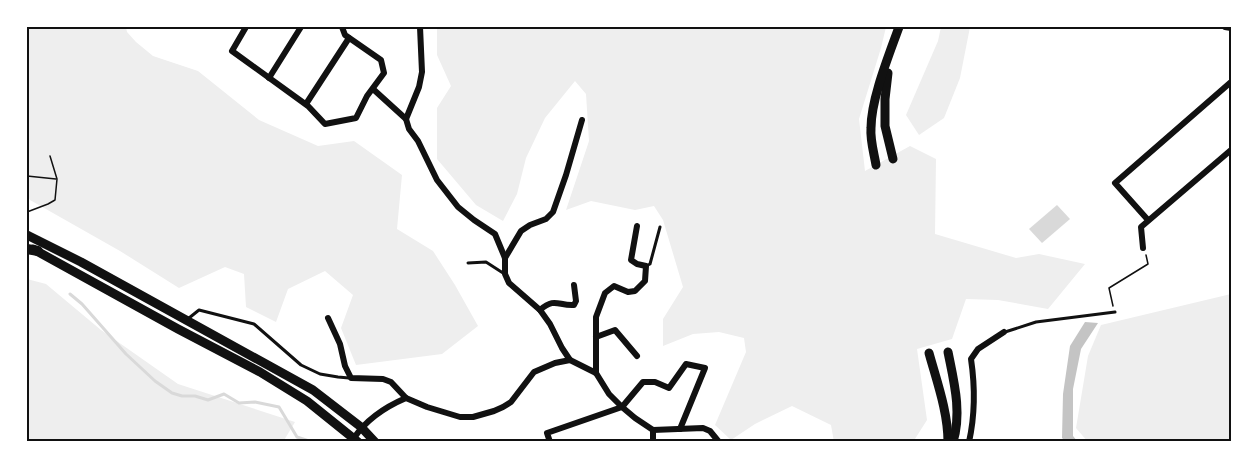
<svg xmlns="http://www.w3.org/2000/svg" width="1258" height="469" font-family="'Fira Sans',sans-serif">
<rect width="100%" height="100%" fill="#fff"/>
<g fill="#eee">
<polygon points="27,27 126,27 127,32 136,42 153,56 198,71 259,120 318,146 354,141 402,175 397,229 433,251 455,285 478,326 442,354 356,365 341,328 353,295 325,271 288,289 276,322 246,307 244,274 225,267 179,288 120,251 30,200 27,195"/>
<polygon points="437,27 886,27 881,48 859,119 865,171 910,146 936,159 935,234 1016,258 1039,254 1085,264 1048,309 998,300 966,299 952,339 917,349 927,420 913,442 834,442 831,425 792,406 755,424 731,440 715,425 746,352 744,338 719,332 693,334 663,346 663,319 683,287 663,220 654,206 635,210 591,201 566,210 589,141 586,94 575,81 545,118 526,158 517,194 503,221 476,205 437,159 437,108 451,86 437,55"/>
<polygon points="941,27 970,27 960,78 944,118 919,135 906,115 938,41"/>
<polygon points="27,279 46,284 101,330 178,384 295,422 283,442 27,442"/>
<polygon points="1231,294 1231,442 1088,442 1076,428 1088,356 1101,325"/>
</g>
<polygon fill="#d9d9d9" points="1057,205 1070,219 1042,243 1029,229"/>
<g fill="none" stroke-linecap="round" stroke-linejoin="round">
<polyline stroke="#d9d9d9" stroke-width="3" points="70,294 82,304 126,354 155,381 172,393 182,396 195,396 208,400 224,394 239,403 255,402 279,407 297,437 312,442"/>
</g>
<polygon fill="#c4c4c4" points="1085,322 1098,323 1081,349 1073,389 1073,436 1078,442 1066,442 1062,438 1063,394 1070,346"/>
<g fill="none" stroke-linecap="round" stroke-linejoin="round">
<g stroke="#111" stroke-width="1.5">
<polyline points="27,176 56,179"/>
<polyline points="27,212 48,204 55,200 57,179 50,156"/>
<polyline points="1113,306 1109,288 1148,264 1146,255"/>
</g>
<g stroke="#111" stroke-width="3">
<polyline points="468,263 486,262 503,273"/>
<polyline points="646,266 650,264 660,227"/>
<polyline points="189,318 199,310 254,324 301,365 320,374 338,377 349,378"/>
<polyline points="1005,332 1036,322 1115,312"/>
</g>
<g stroke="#111" stroke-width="6">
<polyline points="246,27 232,51 308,106 325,124 356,118 367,96 384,73 381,60 345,35 342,27"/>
<polyline points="1225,27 1231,28"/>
<polyline points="269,78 301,27"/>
<polyline points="373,89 406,119 409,129 418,141 437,180 458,207 474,220 495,234 505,258 505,274 509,283 540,310 550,324 562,348 570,360 596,373 609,394 622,407 635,418 653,430 703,428 710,431 719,442"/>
<polyline points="306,104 349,38"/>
<polyline points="406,119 419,87 422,72 420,27"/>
<polyline points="1148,220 1115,183 1231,82"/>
<polyline points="1143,248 1141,227 1231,150"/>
<polyline points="505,258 521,231 530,225 546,219 553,212 566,175 582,120"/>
<path d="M540 310C555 297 558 306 574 305L576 301 574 285"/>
<polyline points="328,318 340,344 345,366 351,378 383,379 391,382 406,398 427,407 460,417 473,417 494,411 503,407 511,402 534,372 555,363 570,360"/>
<polyline points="596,337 615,330 637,356"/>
<polyline points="596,373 596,317 605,293 614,286 628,292 635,291 645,281 646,266 637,264 631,260 637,226"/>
<path d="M354 438C366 420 385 407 406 398"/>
<polyline points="550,442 547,433 622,407 643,382 655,382 669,388 686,364 705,368 680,429"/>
<polyline points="653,442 653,430"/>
<path d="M969 442C975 415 975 386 971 359L978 349 1004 332"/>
</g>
<g stroke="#111" stroke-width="9">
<polyline points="888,73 885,99 885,126 893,159"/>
<path d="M876 165C874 153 870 140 871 128 871 99 889 55 899 27"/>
<polyline points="27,235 81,262 313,390 361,427 375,442"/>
<polyline points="33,249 178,329 260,372 307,401 358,442"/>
<path d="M948 352C954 382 962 412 953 442"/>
<path d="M929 353C937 382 948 412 948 442"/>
</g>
<polyline stroke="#111" stroke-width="10" points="27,249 38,251"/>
</g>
<rect width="1258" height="469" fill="none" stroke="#ffffff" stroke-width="57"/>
<rect x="28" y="28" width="1202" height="412" fill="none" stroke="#111" stroke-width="2"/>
</svg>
